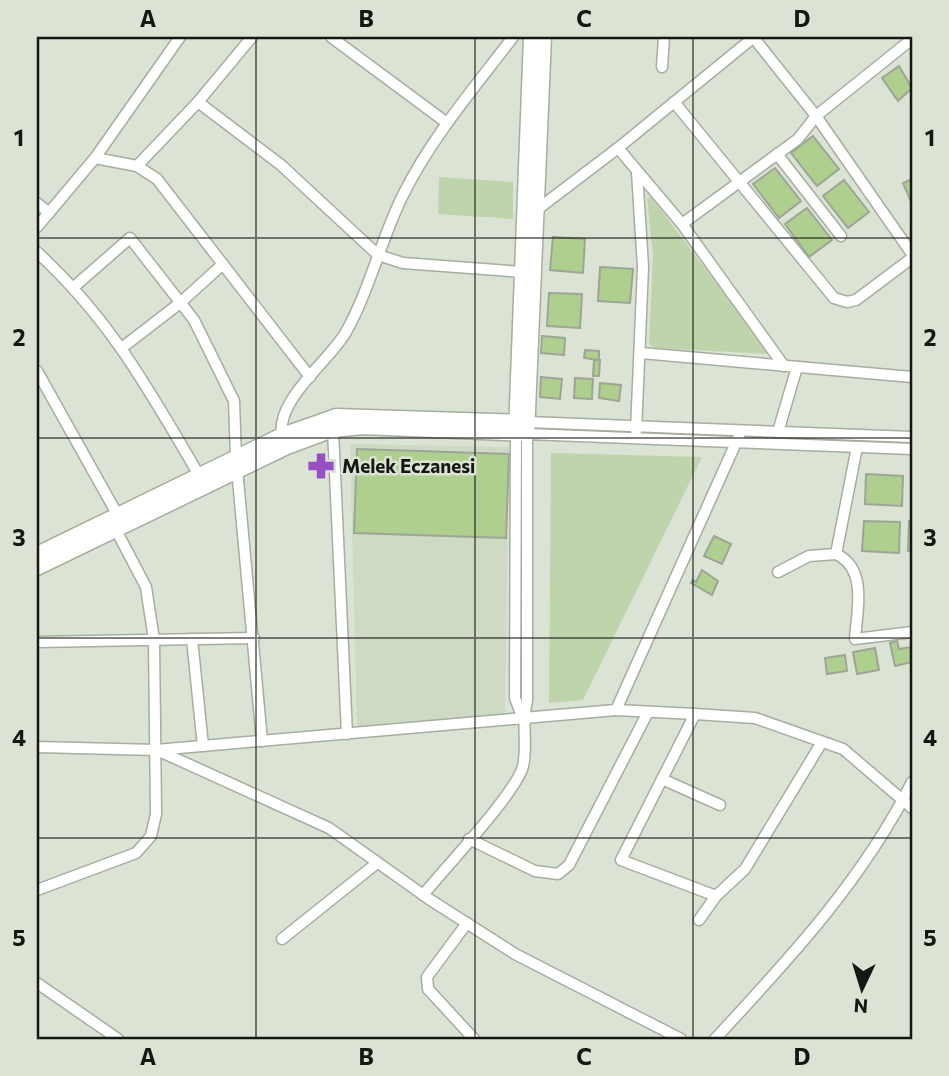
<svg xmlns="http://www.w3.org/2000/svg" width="949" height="1076" font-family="Commissioner,sans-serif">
<rect width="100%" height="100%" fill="#dbe3d4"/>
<polygon fill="#cedac3" points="350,444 509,447 505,714 357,727"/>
<g fill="#bfd4ac">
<polygon points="439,177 513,182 513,219 438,214"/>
<polygon points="651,197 770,354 655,348 649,344 653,255 647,198"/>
<polygon points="551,453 702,457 583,700 549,703"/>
</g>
<g fill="#afcf8f" stroke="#9ea597" stroke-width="2">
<polygon points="899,66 912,88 898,101 882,78"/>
<polygon points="813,136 839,169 817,186 791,153"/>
<polygon points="775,168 801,201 779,218 753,184"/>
<polygon points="912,179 912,204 903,183"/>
<polygon points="844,180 869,212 848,228 823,196"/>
<polygon points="807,208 832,240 809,257 785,224"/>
<polygon points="553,237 585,239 583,273 550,270"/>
<polygon points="600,267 633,269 630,303 598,301"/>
<polygon points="549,293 582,294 580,328 547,326"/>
<polygon points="542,336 565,338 564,355 541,353"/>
<polygon points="585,350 599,351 599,360 584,358"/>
<polygon points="594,360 600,360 599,376 593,376"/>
<polygon points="541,377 562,379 560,399 540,397"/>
<polygon points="575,378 593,379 592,399 574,398"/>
<polygon points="600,383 621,385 619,401 599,398"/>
<polygon points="357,449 509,454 506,538 354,533"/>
<polygon points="866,474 903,476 902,506 865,504"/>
<polygon points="864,521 900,522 899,553 862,551"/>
<polygon points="909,521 912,522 912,552 908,551"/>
<polygon points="714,536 731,544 722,564 704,556"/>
<polygon points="702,570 718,581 712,595 691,583 693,580 696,582"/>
<polygon points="897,641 899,649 912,647 912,662 895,666 890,643"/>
<polygon points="875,648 879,670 857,674 853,652"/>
<polygon points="845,655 847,671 827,674 825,658"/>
</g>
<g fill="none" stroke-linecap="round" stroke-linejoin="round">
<g stroke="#a6ae9f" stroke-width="13">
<g id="minor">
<polyline points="331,37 447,123"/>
<polyline points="753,37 816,116 912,254"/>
<polyline points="662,67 664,37"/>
<polyline points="198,102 281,165 378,255 403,263 522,272"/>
<polyline points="674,102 834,298 847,302 856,300 912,258"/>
<polyline points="618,148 682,224 784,366"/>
<polyline points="777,154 841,236"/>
<polyline points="95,158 137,166 157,179 310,377"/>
<polyline points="137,166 198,102 252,37"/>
<polyline points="37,203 49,213"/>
<polyline points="534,212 618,148 754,37"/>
<polyline points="682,224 798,139 816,116 912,39"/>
<polyline points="37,227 95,158 180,37"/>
<path d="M37 252C111 320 149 390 199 475"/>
<polyline points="75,286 130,238 194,320 234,401 236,458 262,741"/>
<polyline points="123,347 180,303 223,264"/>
<polyline points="641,353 912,377"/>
<polyline points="37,371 121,521"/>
<polyline points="528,422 912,437"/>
<polyline points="333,430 347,734"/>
<polyline points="636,431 643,267 637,172"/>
<polyline points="778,432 797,367"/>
<polyline points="516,433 515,698 523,719"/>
<path d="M283 439C272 402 329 362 346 332 370 289 381 239 403 195 431 138 475 87 513 37"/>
<path d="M857 447 836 554C868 569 857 610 855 639L912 632"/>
<polyline points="778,572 809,556 836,554"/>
<polyline points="192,639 203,746"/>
<polyline points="37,642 254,638"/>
<polyline points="616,710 739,436"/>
<polyline points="695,714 621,860 716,896"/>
<polyline points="37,747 156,750 616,710 695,714 755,718 843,749 912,808"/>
<polyline points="159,751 329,828 429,899 515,954 681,1039"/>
<polyline points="662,779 720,805"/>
<polyline points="469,839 535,871 558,874 569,865 648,712"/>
<polyline points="37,890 136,853 151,836 156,814 154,640 146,587 116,530"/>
<path d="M423 895C443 870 517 792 523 766 528 745 521 723 527 701V434L912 449"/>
<polyline points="699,920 716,896 745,869 822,742"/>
<polyline points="467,923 427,977 428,989 474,1039"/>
<polyline points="282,939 377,863"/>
<polyline points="37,983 118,1039"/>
<path d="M715 1039C789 959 863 880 912 782"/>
</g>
</g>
<g stroke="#a6ae9f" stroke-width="17">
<g id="major">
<polyline points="516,431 531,37"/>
<polyline points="37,554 282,435 336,416 528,422"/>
<polyline points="37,568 287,447 333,430 363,427 527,434 544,37"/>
</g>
</g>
<use href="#minor" stroke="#fff" stroke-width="10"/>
<use href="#major" stroke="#fff" stroke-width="14"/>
</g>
<path fill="none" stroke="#151812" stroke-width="2" stroke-opacity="0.55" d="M256 37V1039M475 37V1039M693 37V1039M37 238H912M37 438H912M37 638H912M37 838H912"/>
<defs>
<g id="pharmacy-bare" transform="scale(2.1)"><path d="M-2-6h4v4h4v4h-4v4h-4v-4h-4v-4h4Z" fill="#9650c4" stroke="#dbe3d4" stroke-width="2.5" paint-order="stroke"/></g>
</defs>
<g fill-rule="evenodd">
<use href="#pharmacy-bare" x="321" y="466"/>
</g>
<g text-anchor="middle" stroke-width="5" stroke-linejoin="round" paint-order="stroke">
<g font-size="19" font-weight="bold" fill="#151812" stroke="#dbe3d4" text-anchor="start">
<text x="342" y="473">Melek Eczanesi</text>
</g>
</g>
<rect width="949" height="1076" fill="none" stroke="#dbe3d4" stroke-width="77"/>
<g transform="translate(862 989) rotate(184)" stroke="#dbe3d4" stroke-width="5" paint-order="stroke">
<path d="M0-5L12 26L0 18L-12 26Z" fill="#151812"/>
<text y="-10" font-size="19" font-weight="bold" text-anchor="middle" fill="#151812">N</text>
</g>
<rect x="38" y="38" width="873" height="1000" fill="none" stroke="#151812" stroke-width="2.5"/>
<g font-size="23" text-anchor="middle" font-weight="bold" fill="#151812">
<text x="148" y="27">A</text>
<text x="366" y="27">B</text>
<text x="584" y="27">C</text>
<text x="802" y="27">D</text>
<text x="19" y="146">1</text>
<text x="930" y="146">1</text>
<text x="19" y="346">2</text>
<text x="930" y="346">2</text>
<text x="19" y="546">3</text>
<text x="930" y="546">3</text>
<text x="19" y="746">4</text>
<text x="930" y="746">4</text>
<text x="19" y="946">5</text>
<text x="930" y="946">5</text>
<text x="148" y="1065">A</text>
<text x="366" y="1065">B</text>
<text x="584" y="1065">C</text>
<text x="802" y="1065">D</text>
</g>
</svg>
